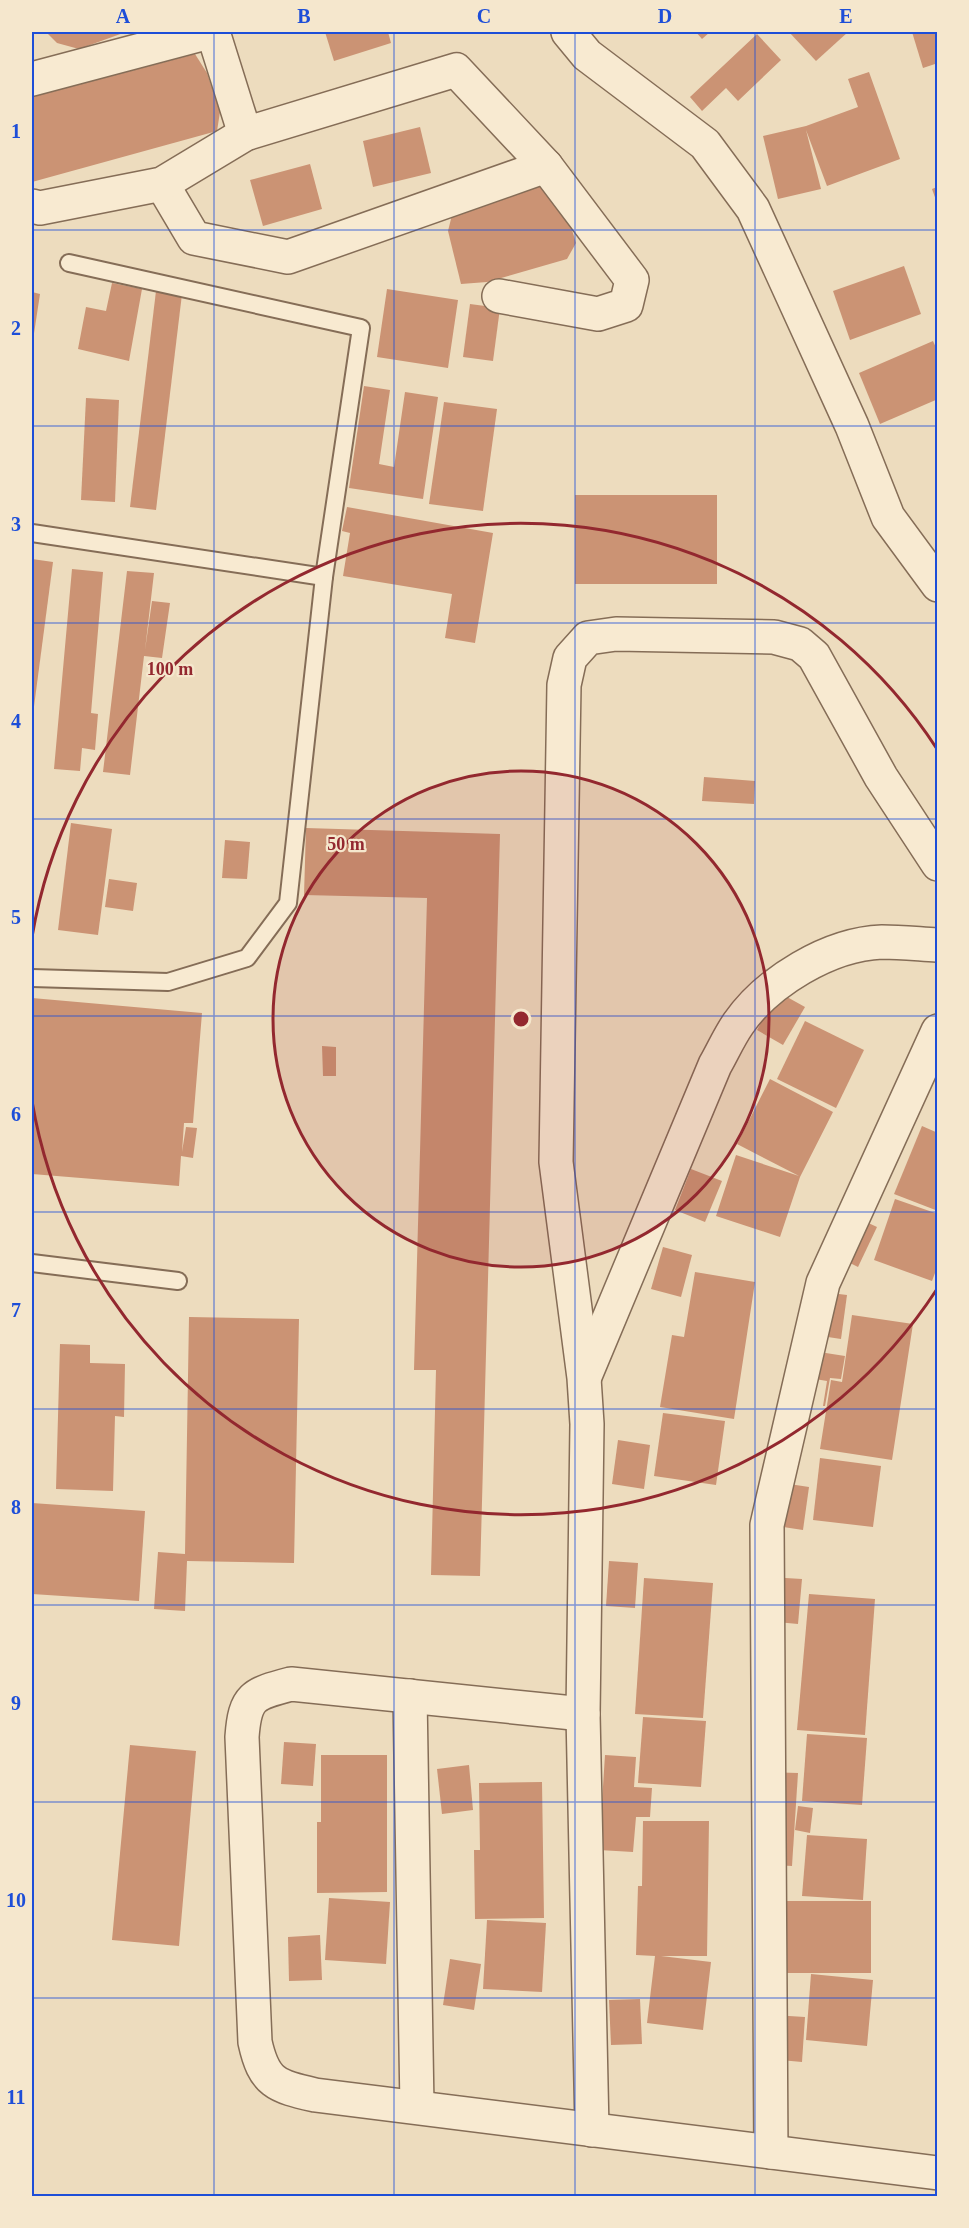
<svg xmlns="http://www.w3.org/2000/svg" width="969" height="2228" font-family="'Times New Roman',serif">
<rect width="100%" height="100%" fill="#eddcbe"/>
<g fill="#cb9374">
<polygon points="46,32 126,32 79,49 57,43"/>
<polygon points="325,32 388,32 391,43 334,61"/>
<polygon points="696,32 710,32 702,39"/>
<polygon points="789,32 848,32 816,61"/>
<polygon points="912,32 935,32 938,63 923,68"/>
<polygon points="757,34 781,60 738,101 726,88 702,111 690,97"/>
<polygon points="195,54 207,73 220,112 217,131 32,182 32,97"/>
<polygon points="869,72 900,159 827,186 806,130 821,189 778,199 763,136 806,126 858,107 848,79"/>
<polygon points="420,127 431,173 373,187 363,141"/>
<polygon points="310,164 322,209 263,226 250,180"/>
<polygon points="548,181 561,194 576,243 567,259 487,282 461,284 448,231 454,207"/>
<polygon points="937,187 937,203 932,189"/>
<polygon points="904,266 921,314 850,340 833,291"/>
<polygon points="112,283 142,289 129,361 78,349 86,307 106,311"/>
<polygon points="387,289 458,300 448,368 377,357"/>
<polygon points="156,291 182,294 156,510 130,507"/>
<polygon points="32,292 40,294 33,340 32,340"/>
<polygon points="470,304 500,308 493,361 463,357"/>
<polygon points="933,341 938,352 938,399 880,424 859,373"/>
<polygon points="364,386 390,390 379,464 394,467 405,392 438,397 423,499 349,488"/>
<polygon points="86,398 119,400 115,502 81,500"/>
<polygon points="444,402 497,409 483,511 429,504"/>
<rect x="575" y="495" width="142" height="89"/>
<polygon points="347,507 493,533 475,643 445,638 452,594 343,576 350,533 342,531"/>
<polygon points="32,559 53,562 33,714 32,714"/>
<polygon points="72,569 103,572 91,713 98,714 95,750 82,748 80,771 54,769"/>
<polygon points="127,571 154,573 145,650 152,601 170,603 162,658 144,656 130,775 103,772"/>
<polygon points="704,777 755,781 754,804 702,801"/>
<polygon points="71,823 112,829 98,935 58,930"/>
<polygon points="306,828 500,834 480,1576 431,1575 436,1370 414,1370 427,898 304,895"/>
<polygon points="225,840 250,842 247,879 222,878"/>
<polygon points="109,879 137,883 133,911 105,907"/>
<polygon points="778,992 805,1007 783,1045 757,1030"/>
<polygon points="32,998 202,1013 193,1123 184,1123 182,1152 186,1127 197,1128 193,1158 181,1156 179,1186 32,1174"/>
<polygon points="805,1021 864,1050 836,1108 777,1079"/>
<polygon points="322,1046 336,1047 336,1076 323,1076"/>
<polygon points="770,1079 833,1112 800,1177 780,1237 716,1216 736,1155 799,1176 737,1144"/>
<polygon points="922,1126 938,1133 938,1211 894,1194"/>
<polygon points="691,1169 722,1181 705,1222 675,1210"/>
<polygon points="895,1199 938,1214 938,1265 932,1281 874,1260"/>
<polygon points="849,1214 877,1227 858,1267 830,1253"/>
<polygon points="663,1247 692,1255 681,1297 651,1289"/>
<polygon points="695,1272 755,1282 734,1419 660,1407 672,1335 684,1337"/>
<polygon points="815,1291 847,1295 841,1339 808,1334"/>
<polygon points="852,1315 913,1324 892,1460 820,1449 831,1380 842,1382"/>
<polygon points="189,1317 299,1319 294,1563 187,1561 185,1611 154,1609 158,1552 185,1554"/>
<polygon points="60,1344 90,1345 90,1363 125,1364 124,1417 115,1416 113,1491 56,1489"/>
<polygon points="813,1351 845,1356 841,1379 830,1378 825,1406 823,1406 827,1381 809,1378"/>
<polygon points="663,1413 725,1421 716,1485 654,1476"/>
<polygon points="618,1440 650,1445 644,1489 612,1484"/>
<polygon points="820,1458 881,1466 873,1527 813,1520"/>
<polygon points="776,1482 809,1487 803,1530 770,1525"/>
<polygon points="32,1503 145,1511 139,1601 32,1594"/>
<polygon points="609,1561 638,1563 635,1608 606,1606"/>
<polygon points="769,1577 802,1579 798,1624 766,1621"/>
<polygon points="644,1578 713,1583 703,1718 635,1714"/>
<polygon points="809,1594 875,1599 865,1735 797,1730"/>
<polygon points="643,1717 706,1721 701,1787 638,1783"/>
<polygon points="807,1734 867,1738 862,1805 802,1801"/>
<polygon points="284,1742 316,1744 313,1786 281,1784"/>
<polygon points="130,1745 196,1751 179,1946 112,1940"/>
<polygon points="321,1755 387,1755 387,1892 317,1893 317,1822 321,1822"/>
<polygon points="605,1755 636,1757 634,1787 652,1788 650,1817 636,1817 633,1852 599,1850"/>
<polygon points="469,1765 473,1810 442,1814 437,1769"/>
<polygon points="766,1772 798,1773 792,1866 760,1864"/>
<polygon points="542,1782 544,1918 475,1919 474,1850 480,1850 479,1783"/>
<polygon points="798,1806 813,1808 810,1833 795,1830"/>
<polygon points="643,1821 709,1821 707,1956 661,1956 711,1962 703,2030 647,2023 655,1956 636,1955 638,1886 642,1886"/>
<polygon points="807,1835 867,1839 863,1900 802,1896"/>
<polygon points="329,1898 390,1902 386,1964 325,1960"/>
<rect x="782" y="1901" width="89" height="72"/>
<polygon points="487,1920 546,1923 542,1992 483,1989"/>
<polygon points="320,1935 322,1980 289,1981 288,1937"/>
<polygon points="450,1959 481,1964 474,2010 443,2005"/>
<polygon points="811,1974 873,1980 867,2046 806,2040"/>
<polygon points="640,1999 642,2044 611,2045 609,2000"/>
<polygon points="773,2015 805,2017 802,2062 769,2059"/>
</g>
<g fill="none" stroke-linecap="round" stroke-linejoin="round">
<g stroke="#856d57" stroke-width="20">
<g id="service">
<polyline points="32,533 324,577"/>
<polyline points="32,978 168,982 247,958 288,903 324,577 361,328 69,263"/>
<polyline points="32,1263 178,1281"/>
</g>
</g>
<g stroke="#856d57" stroke-width="36">
<g id="minor">
<polyline points="213,32 245,134"/>
<polyline points="568,32 587,55 705,144 753,209 852,426 888,517 938,585"/>
<polyline points="32,79 209,32"/>
<polyline points="162,184 194,238 288,257 546,166"/>
<polyline points="32,206 40,208 162,184 245,134 456,70 546,166 632,280 626,305 598,314 499,296"/>
<path d="M585 1376 715 1065C723 1051 729 1037 738 1024 767 982 829 944 882 942 900 942 919 944 937 945"/>
<polyline points="410,1696 417,2107"/>
<path d="M583 1714 291 1684C253 1694 245 1696 242 1737L255 2042C264 2083 276 2086 315 2095L938 2173"/>
<polyline points="592,2130 583,1714 587,1424 584,1378 556,1162 564,685 570,658 588,638 616,634 774,637 800,644 814,656 881,777 938,864"/>
<polyline points="771,2152 767,1525 823,1283 938,1031"/>
</g>
</g>
<use href="#service" stroke="#f8ead1" stroke-width="16"/>
<use href="#minor" stroke="#f8ead1" stroke-width="33"/>
</g>
<path fill="none" stroke="#1d4ed8" stroke-width="1.5" stroke-opacity="0.55" d="M214 32V2196M394 32V2196M575 32V2196M755 32V2196M32 230H938M32 426H938M32 623H938M32 819H938M32 1016H938M32 1212H938M32 1409H938M32 1605H938M32 1802H938M32 1998H938"/>
<circle cx="521" cy="1019" r="248" fill="#93282f" fill-opacity=".12"/>
<g fill="none" stroke="#93282f" stroke-width="3">
<circle cx="521" cy="1019" r="248"/>
<path d="M937 1289A496 496 0 0 1 32 1101M32 937A496 496 0 0 1 937 749"/>
</g>
<circle cx="521" cy="1019" r="9" fill="#93282f" stroke="#f5e7cd" stroke-width="3"/>
<g font-size="18" text-anchor="middle" font-weight="bold" fill="#93282f" stroke="#f5e7cd" stroke-width="4.5" stroke-linejoin="round" paint-order="stroke">
<text x="170" y="675">100 m</text>
<text x="346" y="850">50 m</text>
</g>
<rect width="969" height="2228" fill="none" stroke="#f5e7cd" stroke-width="66"/>
<rect x="33" y="33" width="903" height="2162" fill="none" stroke="#1d4ed8" stroke-width="2"/>
<g font-size="20" text-anchor="middle" font-weight="bold" fill="#1d4ed8">
<text x="123" y="23">A</text>
<text x="304" y="23">B</text>
<text x="484" y="23">C</text>
<text x="665" y="23">D</text>
<text x="846" y="23">E</text>
<text x="16" y="138">1</text>
<text x="16" y="335">2</text>
<text x="16" y="531">3</text>
<text x="16" y="728">4</text>
<text x="16" y="924">5</text>
<text x="16" y="1121">6</text>
<text x="16" y="1317">7</text>
<text x="16" y="1514">8</text>
<text x="16" y="1710">9</text>
<text x="16" y="1907">10</text>
<text x="16" y="2104">11</text>
</g>
</svg>
